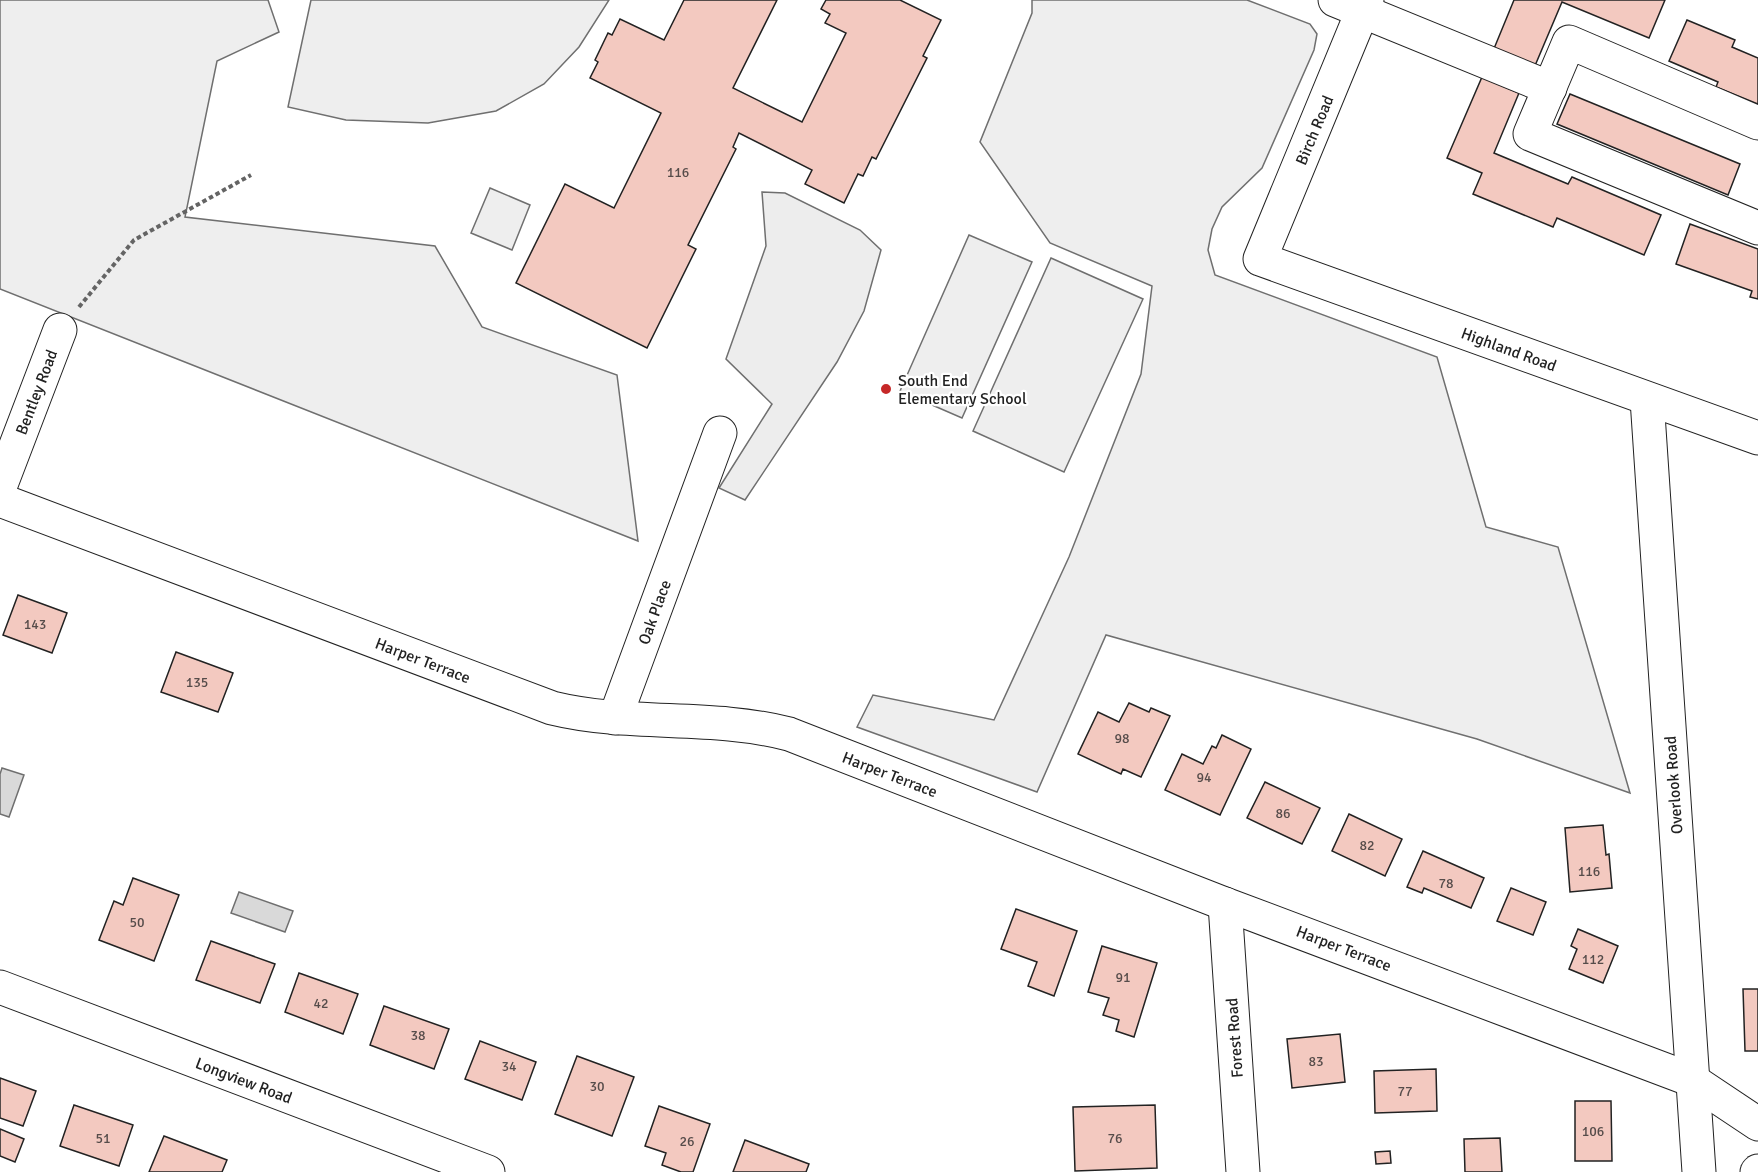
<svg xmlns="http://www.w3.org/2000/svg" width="1758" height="1172" font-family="Signika,sans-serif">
<rect width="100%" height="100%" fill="#fff"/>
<g fill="#eee" stroke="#6f6f6f" stroke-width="1.5">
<polygon points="0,0 268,0 279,32 217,61 185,217 435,246 482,327 617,375 638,541 0,289"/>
<polygon points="311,0 609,0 579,47 544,84 496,111 428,123 346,120 288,107"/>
<polygon points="1032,0 1247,0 1310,24 1317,34 1314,50 1262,168 1222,207 1212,229 1208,250 1215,275 1437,357 1486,527 1558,547 1630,793 1477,739 1106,635 1037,792 857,727 873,695 994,720 1069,557 1141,374 1152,286 1050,243 980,142 1032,13"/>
<polygon points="490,188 530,205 512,250 471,233"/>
<polygon points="969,235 1032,262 962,418 900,391"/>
<polygon points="1051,258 1143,299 1064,472 973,431"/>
</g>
<polygon fill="#ededed" stroke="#6f6f6f" stroke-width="1.5" points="762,192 785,193 860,230 881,250 864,311 837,362 745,500 719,488 772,404 726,359 766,246"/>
<g fill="#d9d9d9" stroke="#6f6f6f" stroke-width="1.5">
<polygon points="2,768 24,775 9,817 0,814 0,774"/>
<polygon points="239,892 293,911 285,932 231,913"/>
</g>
<g fill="#f3c9c0" stroke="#222" stroke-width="1.5">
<polygon points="684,0 777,0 733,88 802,122 846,33 825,23 830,14 821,9 826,0 900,0 941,20 923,56 927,58 876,159 872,157 863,176 858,174 844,203 805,184 812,170 739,133 733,147 736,149 688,245 696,249 647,348 516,283 565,184 614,208 661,113 590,78 598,62 595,60 608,33 612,35 620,19 664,40"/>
<polygon points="1514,0 1665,0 1649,38 1562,2 1534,68 1493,51"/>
<polygon points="1687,20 1735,40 1732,47 1758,58 1758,104 1716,87 1718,82 1669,61"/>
<polygon points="1482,77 1519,93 1494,153 1568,184 1572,177 1661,215 1644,255 1557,218 1553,227 1473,194 1482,173 1447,158"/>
<polygon points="1570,94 1740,164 1728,195 1557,124"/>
<polygon points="1690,224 1758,249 1758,299 1750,297 1752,291 1676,264"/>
<polygon points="18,595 67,613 52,653 3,635"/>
<polygon points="176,652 233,673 218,712 161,692"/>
<polygon points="1129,703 1149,712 1151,708 1170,716 1141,777 1123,769 1121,774 1078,754 1098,712 1119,722"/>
<polygon points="1222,735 1251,749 1220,815 1165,790 1182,754 1203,764 1212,746 1216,748"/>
<polygon points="1265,782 1320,808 1302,844 1247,818"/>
<polygon points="1349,814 1402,839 1385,876 1332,851"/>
<polygon points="1603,825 1606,855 1609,854 1612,888 1570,892 1565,828"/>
<polygon points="1423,851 1484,878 1471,908 1424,888 1422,893 1407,887"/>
<polygon points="133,878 179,895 154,961 99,940 114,901 123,905"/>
<polygon points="1511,888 1546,902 1533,935 1497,921"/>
<polygon points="1016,909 1077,931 1054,996 1028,986 1037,962 1001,949"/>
<polygon points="1578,929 1618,946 1603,983 1569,969 1577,949 1571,946"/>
<polygon points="211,941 275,964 260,1003 196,980"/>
<polygon points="1102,946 1157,963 1134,1037 1116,1031 1119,1020 1103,1015 1109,998 1088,992"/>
<polygon points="299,973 358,994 343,1034 285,1012"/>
<polygon points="1743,989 1758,989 1758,1051 1745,1051"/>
<polygon points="384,1006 449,1029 434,1069 370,1045"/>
<polygon points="1340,1034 1345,1082 1292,1088 1287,1039"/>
<polygon points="480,1041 536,1062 522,1100 465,1079"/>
<polygon points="577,1056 634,1077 612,1136 555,1114"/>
<polygon points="1436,1069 1437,1111 1375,1113 1374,1071"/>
<polygon points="0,1078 36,1091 23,1126 0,1118"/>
<polygon points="1575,1101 1611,1101 1612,1161 1575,1161"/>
<polygon points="74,1105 133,1125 119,1166 60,1146"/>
<polygon points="1155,1105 1157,1168 1075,1171 1073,1107"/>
<polygon points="659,1106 710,1124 693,1172 681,1172 662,1165 666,1153 645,1146"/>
<polygon points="0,1129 24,1139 15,1162 0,1156"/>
<polygon points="164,1136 227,1160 222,1172 149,1172"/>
<polygon points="1500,1138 1502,1172 1465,1172 1464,1139"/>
<polygon points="745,1140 809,1164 806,1172 733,1172"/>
<polygon points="1390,1151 1391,1163 1376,1164 1375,1152"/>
</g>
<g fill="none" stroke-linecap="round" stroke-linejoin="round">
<g stroke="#222" stroke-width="35">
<g id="minor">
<polyline points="1335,0 1550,88"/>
<polyline points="1367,0 1260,259 1758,438"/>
<polyline points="1758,123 1569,42 1530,134 1758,228"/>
<polyline points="1647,399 1699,1172"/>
<polyline points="0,487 60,330"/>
<path d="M0 500 552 708C630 727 712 714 789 734L1225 904 1692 1080 1758 1124"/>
<polyline points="615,718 720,433"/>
<polyline points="1225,904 1243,1172"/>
<polyline points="0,987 488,1172"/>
<polyline points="1757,1172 1758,1171"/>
</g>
</g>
<polyline stroke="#646464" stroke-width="4" stroke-dasharray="4.5 3" stroke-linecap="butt" points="79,307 134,240 251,175"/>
<use href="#minor" stroke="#fff" stroke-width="33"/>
</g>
<circle fill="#c62828" stroke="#fff" stroke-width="2" cx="886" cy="389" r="6"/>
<g text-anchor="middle" stroke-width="4.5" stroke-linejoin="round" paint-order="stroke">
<g font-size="14" fill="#564c4a">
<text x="678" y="177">116</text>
<text x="35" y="629">143</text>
<text x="197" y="687">135</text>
<text x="1122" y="743">98</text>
<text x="1204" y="782">94</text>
<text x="1283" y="818">86</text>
<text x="1367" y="850">82</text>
<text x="1589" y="876">116</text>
<text x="1446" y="888">78</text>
<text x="137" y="927">50</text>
<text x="1593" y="964">112</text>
<text x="1123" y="982">91</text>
<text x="321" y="1008">42</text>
<text x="418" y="1040">38</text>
<text x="1316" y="1066">83</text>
<text x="509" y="1071">34</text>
<text x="597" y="1091">30</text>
<text x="1405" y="1096">77</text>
<text x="1593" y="1136">106</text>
<text x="103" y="1143">51</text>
<text x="1115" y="1143">76</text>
<text x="687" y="1146">26</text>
</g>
<g font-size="16" fill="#222" stroke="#fff">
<text transform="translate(1314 130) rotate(-67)" y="6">Birch Road</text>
<text transform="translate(1509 349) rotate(20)" y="6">Highland Road</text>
<text transform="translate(36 392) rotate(-69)" y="6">Bentley Road</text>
<text transform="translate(654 612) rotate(-70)" y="6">Oak Place</text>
<text transform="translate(423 660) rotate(21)" y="6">Harper Terrace</text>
<text transform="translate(890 774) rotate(21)" y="6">Harper Terrace</text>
<text transform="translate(1673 785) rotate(-94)" y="6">Overlook Road</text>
<text transform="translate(1344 948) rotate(21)" y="6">Harper Terrace</text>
<text transform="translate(1234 1038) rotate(-94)" y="6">Forest Road</text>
<text transform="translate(244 1080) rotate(21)" y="6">Longview Road</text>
</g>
<g font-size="16" fill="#222" stroke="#fff" text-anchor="start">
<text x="898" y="386">South End<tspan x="898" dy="18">Elementary School</tspan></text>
</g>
</g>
</svg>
